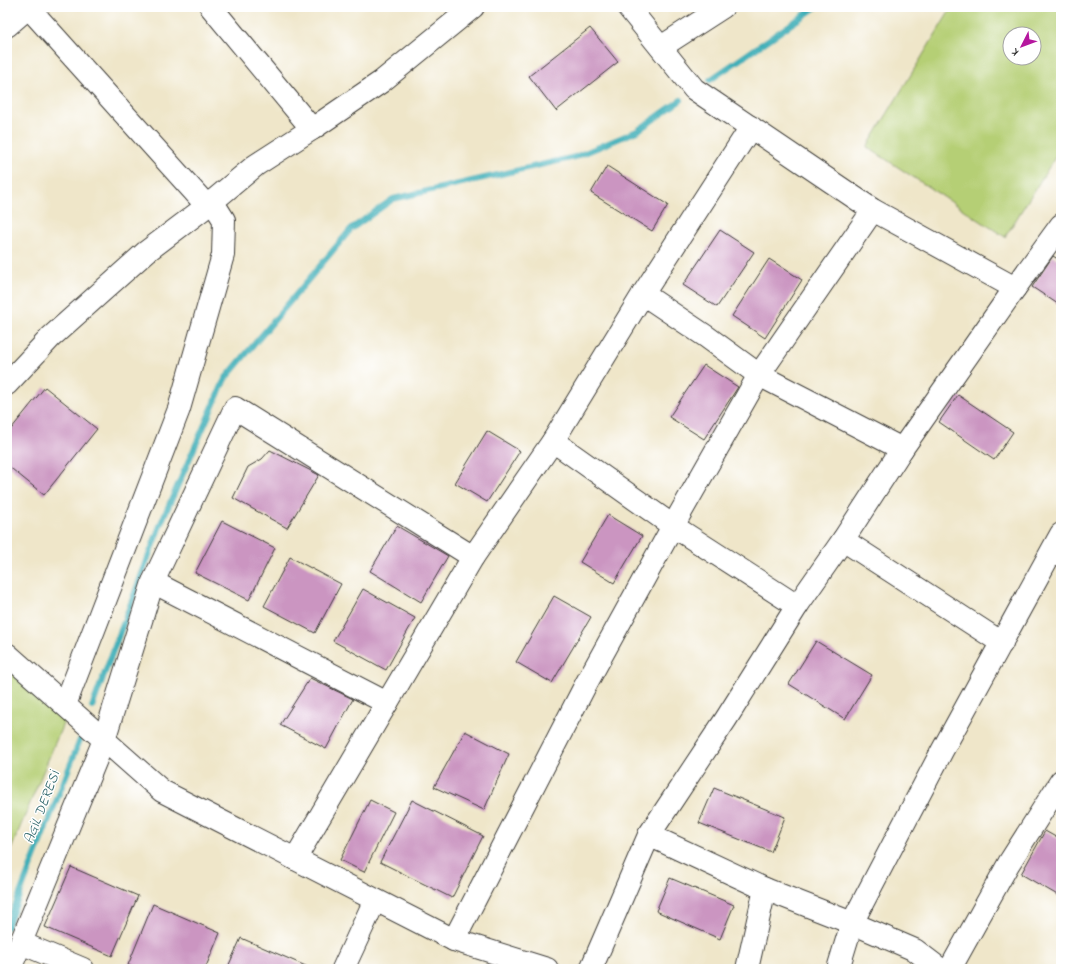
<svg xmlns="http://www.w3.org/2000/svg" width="1068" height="976" font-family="'Indie Flower',sans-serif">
<rect width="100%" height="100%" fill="#fff"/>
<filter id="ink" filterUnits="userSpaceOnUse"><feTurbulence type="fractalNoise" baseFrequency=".025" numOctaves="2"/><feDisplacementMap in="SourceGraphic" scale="8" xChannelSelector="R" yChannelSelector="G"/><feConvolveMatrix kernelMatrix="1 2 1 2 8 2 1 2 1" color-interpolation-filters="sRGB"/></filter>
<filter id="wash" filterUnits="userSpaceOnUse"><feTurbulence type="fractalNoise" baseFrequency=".012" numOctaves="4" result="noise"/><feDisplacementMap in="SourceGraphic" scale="16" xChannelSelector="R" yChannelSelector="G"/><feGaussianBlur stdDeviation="0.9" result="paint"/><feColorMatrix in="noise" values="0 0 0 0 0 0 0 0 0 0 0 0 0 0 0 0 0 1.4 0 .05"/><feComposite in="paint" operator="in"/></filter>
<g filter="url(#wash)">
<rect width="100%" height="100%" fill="#efe6c9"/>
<g fill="#b5cf75" stroke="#687648" fill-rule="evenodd">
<path d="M952 7H1061V148L1005 237 867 147ZM1010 34H1034V58H1010Z"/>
<polygon points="9,671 65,719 7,859 7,675"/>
</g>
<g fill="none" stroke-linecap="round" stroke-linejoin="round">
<g stroke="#3fafb8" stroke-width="6">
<polyline points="710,80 816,7"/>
<polyline points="92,707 161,523 225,379 351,229 393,199 575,157 637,131 681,100"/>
<polyline points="7,927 80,740"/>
</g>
</g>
<g id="blocks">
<g fill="#cb95c1">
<polygon points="590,28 618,62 556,111 529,76"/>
<polygon points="607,166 668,205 652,231 591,193"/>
<polygon points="720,230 754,252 717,307 683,285"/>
<polygon points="1053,256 1061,261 1061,306 1032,287"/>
<polygon points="769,259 802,280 765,338 732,316"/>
<polygon points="704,365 738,387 704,439 669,417"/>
<polygon points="45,387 97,429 44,495 7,465 7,434"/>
<polygon points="958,395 1013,432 994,460 939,422"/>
<polygon points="487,431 520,451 487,502 455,483"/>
<polygon points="270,450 319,475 287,528 233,498 248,467 262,459"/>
<polygon points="608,515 642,536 614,583 580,562"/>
<polygon points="222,521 275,548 249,600 195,573"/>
<polygon points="397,526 448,556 421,602 370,571"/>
<polygon points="290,557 341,584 315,633 264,606"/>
<polygon points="363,589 415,618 386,670 333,641"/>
<polygon points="554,596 591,617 552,683 516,662"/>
<polygon points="816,641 872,675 845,719 789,684"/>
<polygon points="310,678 353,699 326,749 280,725"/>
<polygon points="465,731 509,754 484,810 434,787"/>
<polygon points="714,788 785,817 771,852 699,823"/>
<polygon points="370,800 394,812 364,872 340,860"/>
<polygon points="412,800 483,836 452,898 380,862"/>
<polygon points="1045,831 1061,840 1061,897 1021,874"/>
<polygon points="71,867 138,896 112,956 45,927"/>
<polygon points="670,878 734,905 720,939 656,911"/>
<polygon points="153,904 220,933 205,969 137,969 128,965"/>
<polygon points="241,938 308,967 306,969 227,969"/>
</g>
</g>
</g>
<g filter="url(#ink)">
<use href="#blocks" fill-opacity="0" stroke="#3c3a36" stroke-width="1"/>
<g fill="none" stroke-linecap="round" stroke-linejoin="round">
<g stroke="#3c3a36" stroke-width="24">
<g id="minor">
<polyline points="28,7 207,206"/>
<polyline points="211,7 312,129"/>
<polyline points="628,7 694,89 873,210 1015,288"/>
<polyline points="7,26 29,7"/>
<polyline points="661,47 723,7"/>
<polyline points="643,294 707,337 759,375 902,449"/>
<polyline points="7,384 51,337 146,252 207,206 256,165 312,129 381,82 473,7"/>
<polyline points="553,441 673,526 797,606"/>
<polyline points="843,540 1002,643"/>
<polyline points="153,582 387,703"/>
<polyline points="7,654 162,791 454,940 547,969"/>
<polyline points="65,705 179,409 223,255 224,220 212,201"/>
<polyline points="649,835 765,889 852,923 915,950 940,969"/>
<polyline points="295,859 473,557 553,441 643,294 751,127"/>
<polyline points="454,940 586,684 673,526 759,375 873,210"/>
<polyline points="21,943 83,969"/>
<polyline points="10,969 104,740 153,582 235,408 473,557"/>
<polyline points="343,969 375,900"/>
<polyline points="591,969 649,835 726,719 797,606 843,540 902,449 1015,288 1061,225"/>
<polyline points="747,969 765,889"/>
<polyline points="838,969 852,923 942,751 1061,534"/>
<polyline points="950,969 1009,863 1061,781"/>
</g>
</g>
<use href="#minor" stroke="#fff" stroke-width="22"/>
</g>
</g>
<g text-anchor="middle" stroke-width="3" stroke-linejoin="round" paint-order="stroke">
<g font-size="14" font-style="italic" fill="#2e666a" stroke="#fff">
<text transform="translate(41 807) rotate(-69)" y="5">AGİL DERESİ</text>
</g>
</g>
<rect width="1068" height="976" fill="none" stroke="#fff" stroke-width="24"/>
<g transform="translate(1022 46) rotate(228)"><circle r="19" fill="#ffffff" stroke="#a4a4a4"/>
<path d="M0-3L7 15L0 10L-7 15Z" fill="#b5179e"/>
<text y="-6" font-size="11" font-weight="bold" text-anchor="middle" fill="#1c1c1c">K</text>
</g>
</svg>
